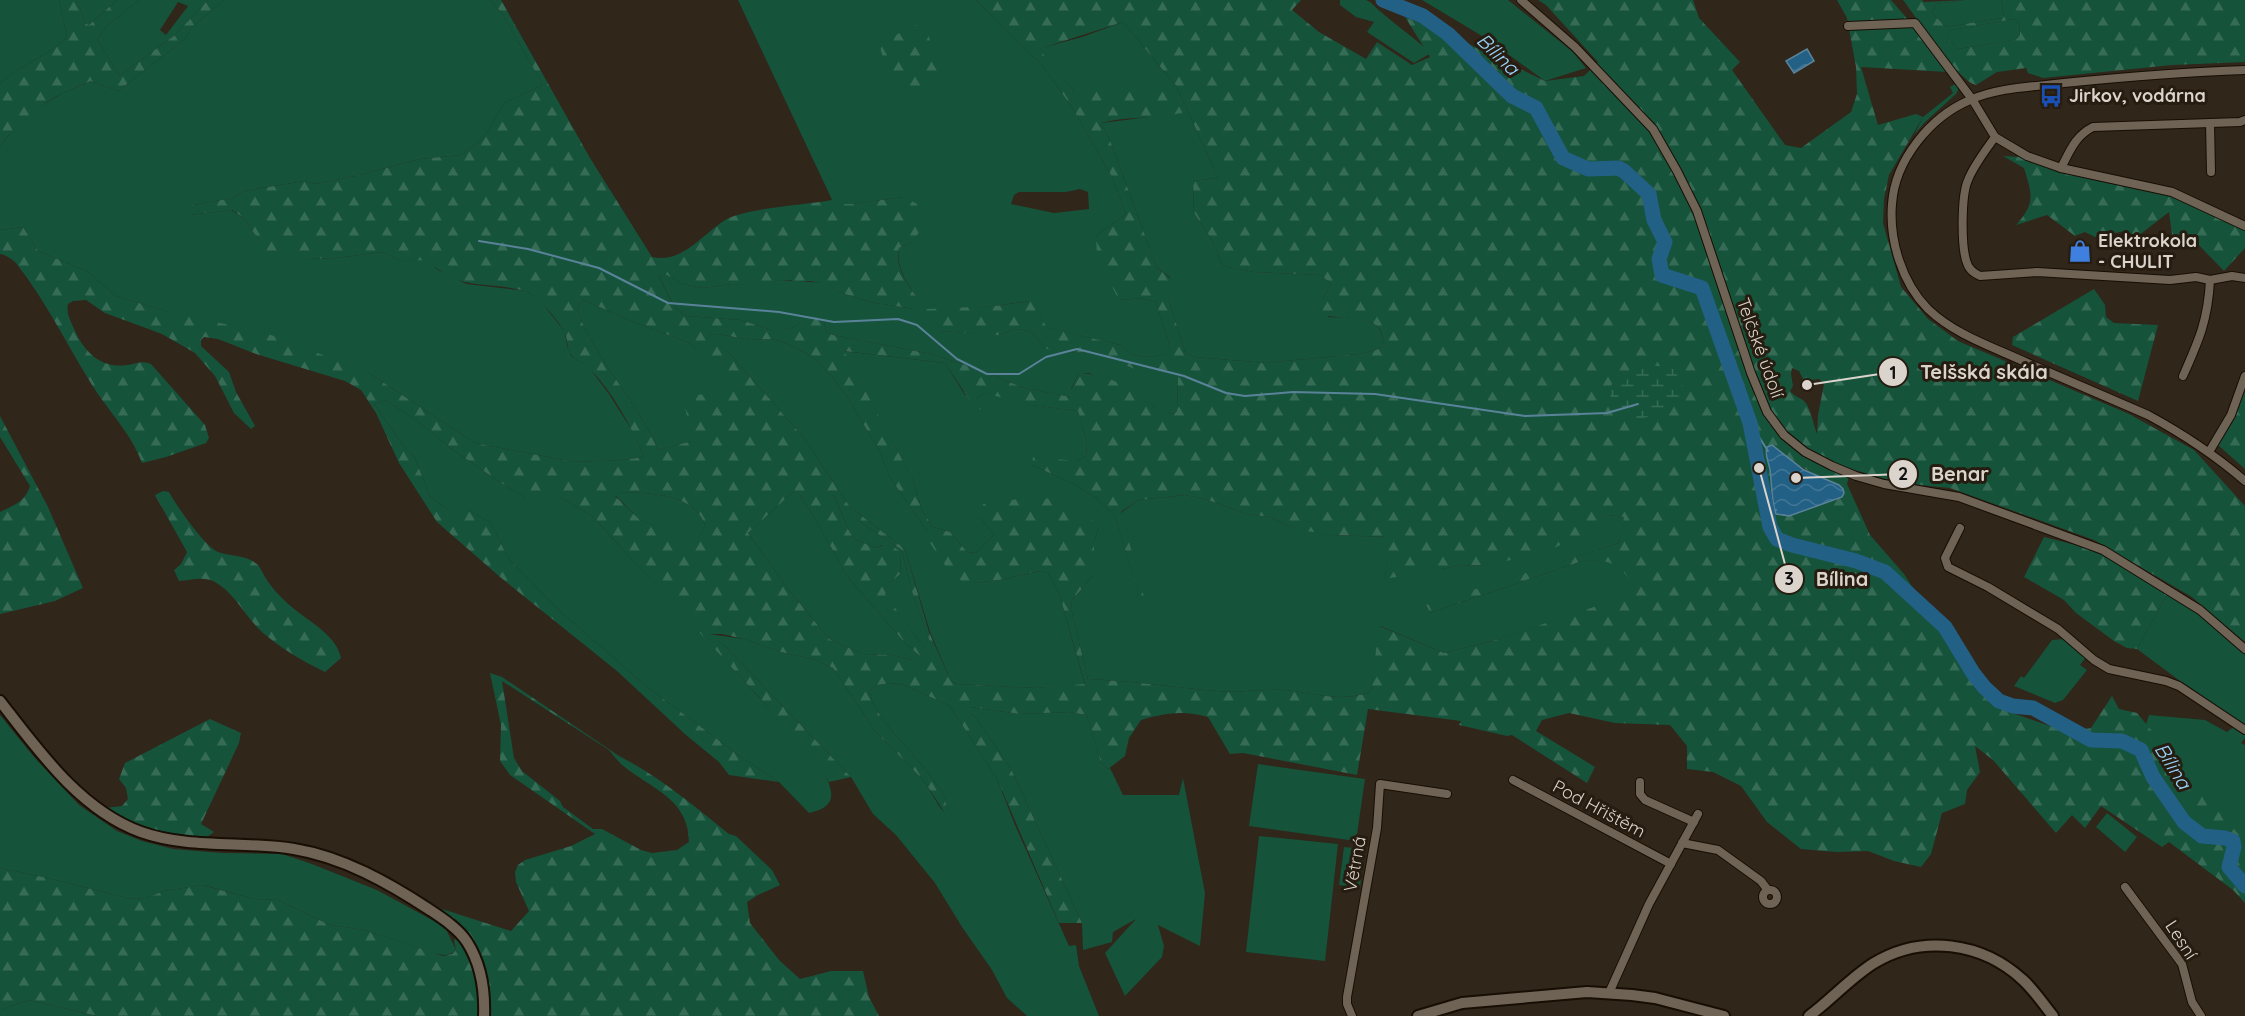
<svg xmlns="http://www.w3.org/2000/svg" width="2245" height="1016" font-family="Quicksand,sans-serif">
<defs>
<pattern id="forest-firs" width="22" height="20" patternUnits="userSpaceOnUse" patternTransform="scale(1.5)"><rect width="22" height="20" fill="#15533b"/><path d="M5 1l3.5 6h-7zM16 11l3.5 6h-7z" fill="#366b56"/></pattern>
<pattern id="wetland-marsh" width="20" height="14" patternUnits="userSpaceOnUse" patternTransform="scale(1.5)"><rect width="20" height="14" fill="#15533b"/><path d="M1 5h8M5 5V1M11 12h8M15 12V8" fill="none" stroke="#366b56"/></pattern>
<pattern id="water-waves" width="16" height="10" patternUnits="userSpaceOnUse" patternTransform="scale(1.5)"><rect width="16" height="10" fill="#236085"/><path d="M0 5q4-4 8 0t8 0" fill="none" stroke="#427695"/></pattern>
</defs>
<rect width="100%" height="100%" fill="#30261a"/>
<g fill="#15533b" fill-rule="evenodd">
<path d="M0 0H59L67 37C49 56 19 65 0 84Z"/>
<polygon points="77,0 117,0 89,25 85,23"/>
<path d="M139 0H208L175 35 119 76 97 39 108 25ZM178 2 188 6 166 35 160 30Z"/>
<polygon points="224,0 490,0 501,12 543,85 505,102 483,139 461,155 420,159 355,176 316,184 304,181 244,191 232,198 193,205 190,215 231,210 245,219 258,239 307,259 337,258 382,252 402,261 427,259 438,270 467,284 526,291 539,299 565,332 567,346 571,356 588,366 609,394 633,432 644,457 622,460 574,462 475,443 369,373 116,296 87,271 38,251 23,227 0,230 0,146 20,122 37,108 63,93 91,81 118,91 185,39 191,28"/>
<path d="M738 0H976L1043 66 1073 109 1112 177 1126 214 1096 236 1119 300 1142 298 1156 302 1169 343 1168 353 1151 357 1132 355 1120 345 1045 327 1041 315 1029 301 995 306 927 310C913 292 895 272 899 248L913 241 904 197 852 204H834ZM1080 189 1088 192 1089 209 1054 213 1011 204 1014 195 1019 192H1066Z"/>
<path d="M1340 0H1366L1370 2C1390 21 1411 35 1431 53L1414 63 1367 32 1374 22 1356 17 1340 5Z"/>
<polygon points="1422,0 1508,0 1573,52 1586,68 1545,81 1487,39"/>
<polygon points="1965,0 2001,0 2004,16 2001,18 1946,27 1932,13 1936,4"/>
<polygon points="2014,19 2019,23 2020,36 2018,39 1958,49 1946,35 1946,31"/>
<path d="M1123 22 1177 87 1218 178 1193 181 1194 213 1212 240 1223 266 1254 272 1321 275 1331 284 1323 299 1328 317C1351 318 1385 314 1383 346L1376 350 1359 354 1266 363 1195 357 1186 354 1168 298 1170 277 1157 268 1111 143 1101 123 1181 113 1092 91H1074L1038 49 1082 37Z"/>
<polygon points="1957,83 1958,90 1956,94 1925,122 1914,135 1923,117 1953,93 1950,87"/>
<path d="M667 275 682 284 703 288 732 284 757 285 780 280 827 283 839 292 870 302 914 309 940 331 998 335 1016 329 1030 331 1045 348 1068 353 1093 351 1178 375 1177 411 1173 414 1163 413 1123 386 1089 373H1079L1071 389V397L1024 388 978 369 931 354 833 335 826 332 823 318H809L794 327 784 330H772L741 320 687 316C673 310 666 289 659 277Z"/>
<path d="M584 300 631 321 690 343 734 390 692 441 658 450C637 400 596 361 577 310L580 303Z"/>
<polygon points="719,334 750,340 770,339 781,341 813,357 834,379 848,398 881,454 889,476 927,531 974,583 999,580 1040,571 1048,573 1059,593 1085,685 1035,688 957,684 951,681 930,632 905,549 850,507 804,438 730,354 706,335"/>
<path d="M843 351 945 363 965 395 976 399 984 393 990 394 1032 405 1078 411 1087 442 1086 456 1077 461 1032 465 1076 485 1096 498 1115 516 1140 599 1121 513 1138 500 1185 495 1205 499 1247 514 1270 517 1288 526 1330 535 1390 537 1385 578 1458 566 1487 565 1608 515 1625 517 1619 543 1426 606 1430 613 1582 561C1616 558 1620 565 1639 593L1499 639 1444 653 1380 626 1371 691C1348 702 1318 695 1294 691 1269 687 1242 694 1216 691 1173 687 1131 681 1088 679L1071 609 1072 600 1094 575V543L1098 528 980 517 994 535 976 553 967 552 950 532 933 527 922 510 913 480Z"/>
<path d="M386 400 424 426 453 450 513 491 525 497H560L592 516C658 588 726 658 789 732 801 746 826 769 830 787 835 804 824 810 809 813L779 782 744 759 646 686 561 612 508 558 491 523 468 510H448L430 496 414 456 405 448 374 404Z"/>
<polygon points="795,490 800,495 817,522 847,576 906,644 921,657 911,660 893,655 863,654 829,639 788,589 748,533"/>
<path d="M619 492C648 493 694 493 705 525L696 544 639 519 615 495Z"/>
<polygon points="833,492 860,522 902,550 911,589 937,661 916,637 884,594 890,583 900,574 901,552 882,545 876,548 854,539 848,529"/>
<polygon points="2169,591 2218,629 2245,655 2245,725 2222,712 2137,649"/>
<path d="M709 634 744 639 781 652 816 660 833 668 875 731 924 781 939 806 963 834 946 806 945 796C933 779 920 762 906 747 891 729 875 714 869 691L877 685 891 683 904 685 950 706 997 779 1015 825 1069 946 1076 945 1079 966 1099 1016H1027L1007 998 992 970 962 927 935 883 896 835 873 814 851 777 724 645Z"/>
<polygon points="2064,639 2086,657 2080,665 2087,670 2063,700 2055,703 2014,686 2021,676 2024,678 2052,640"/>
<polygon points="970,707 1020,714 1069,712 1087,715 1101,763 1108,769 1110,768 1123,795 1179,795 1183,778 1205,893 1200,946 1158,925 1164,946 1162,957 1125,996 1105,953 1136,919 1113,932 1112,942 1083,950 1082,923 1011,769 977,719 970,713"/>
<path d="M0 715 34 757 79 805 117 831 142 841 173 849 222 853 282 854 312 864 377 890 445 927 456 950C449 957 442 955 433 953L365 930 330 925 278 900 254 899 203 885 164 891 146 898 131 899 48 878 0 868Z"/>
<polygon points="2149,715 2205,720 2227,732 2236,725 2245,731 2245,738 2241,743 2245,745 2245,841 2241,842 2140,743"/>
<polygon points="1258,764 1365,779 1356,841 1249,826"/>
<polygon points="2107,813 2137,837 2125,852 2096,827"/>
<polygon points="1259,836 1338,844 1325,961 1246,952"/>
<polygon points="1344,847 1364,849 1360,888 1339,885"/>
<polygon points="29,1000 97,1016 0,1016 0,1010"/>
</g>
<g fill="url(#forest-firs)" fill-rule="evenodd">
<path d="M59 0H77L85 23 89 25 117 0H139L108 25 97 39 119 76 175 35 208 0H224L191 28 185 39 118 91 91 81C47 99 30 109 0 146V84C19 65 49 56 67 37Z"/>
<path d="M490 0H501L590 158 652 257C683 264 703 233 727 219 748 208 805 205 832 200L831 196 834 204H851L904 197 917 204 924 225 913 241 899 248C894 272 913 292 927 309L995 306 1030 301 1041 315 1046 327 1120 345 1132 355 1151 357 1167 353 1169 343 1156 302 1142 298 1119 300 1097 257 1096 236 1126 214 1112 177 1073 109 1043 66 976 0H1301L1292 10 1319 32 1366 59 1377 42 1412 65 1430 57 1405 17 1448 34 1545 81 1584 76 1598 62 1546 5 1538 0H1693L1699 18 1740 62 1732 70 1785 145 1801 148 1851 112 1857 94 1856 67 1847 18 1837 0H1891L1918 31 1948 72 1861 67 1878 125 1916 114 1923 117 1889 175 1884 199 1883 223 1901 287 1928 319 1958 341 2129 414 2194 450 2245 506V642L2192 597 2094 540 1950 488 1900 483 1851 469 1847 484 1870 535 1904 574 1983 696 2010 712 2067 732 2091 728 2112 696 2119 709 2137 713 2245 842V903L2233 890 2169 842 2162 847 2101 806 2085 828 2072 815 2056 833 1993 760 1975 746 1980 772 1967 790 1965 804 1942 813 1931 854 1921 867 1894 861 1868 851 1837 852 1801 849 1767 822 1741 786 1713 772 1687 769V746L1670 725 1615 723 1569 713 1542 720 1536 731 1595 767 1587 783 1512 735 1507 736 1459 725 1461 721 1368 709 1357 775 1243 753 1230 754 1208 717C1184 710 1165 713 1141 720L1129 738 1125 756 1108 769 1101 763 1087 715 1069 712 1020 714 970 707V713L977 719 1011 769 1082 923H1059L997 779 950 706 904 685 892 683 877 685 869 691C875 714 891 729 906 747 920 762 933 779 945 796L946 806 964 834V836L961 838 924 781 875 731 833 668 816 660 781 652 744 639 722 634H710L724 645 851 777 829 782 821 770 758 696 592 516 560 497H525L513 491 453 450 424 426 386 400 374 404 405 448 414 456 430 496 448 510H468L491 523 508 558 561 612 646 686 744 759 779 782 729 775 719 762 686 735 617 671 500 577 437 522 399 463 376 413 361 390 345 381 256 354 218 339 204 337 201 340V346L229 372 236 392 255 426 251 429 234 413 215 376 195 353 162 334 105 313 86 300 73 301 68 304C66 314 71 322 75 331 85 353 102 369 127 365 137 364 142 360 151 364L205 425 209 438 206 443 166 457 142 463C131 433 109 412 92 385 67 345 46 301 16 263 12 259 6 255 0 254V230L23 227 38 251 87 271 116 296 169 312 266 333 369 373 475 443 574 462 622 460 644 457C631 426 613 392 589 368 584 362 575 360 571 355 566 348 568 340 565 333 560 322 536 294 525 291 485 280 462 293 427 260L402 261 382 252 337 258 307 259 268 255 245 219 232 210 189 215 188 210 193 205 232 198 244 191 304 181 316 184 355 176 420 159 461 155 483 139 505 102 543 85 501 12ZM1123 22 1177 87 1218 178 1193 181 1194 213 1212 240 1223 266 1254 272 1321 275 1331 284 1323 299V315C1346 321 1386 311 1383 346L1376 350 1359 354 1266 363 1195 357 1186 354 1168 298 1174 281 1157 268 1111 143 1101 123C1127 116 1155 119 1182 113V106L1171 88 1074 91 1039 49ZM667 275 682 284 703 288 732 284 757 286 780 280H791L794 282 810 281 827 284 839 292 870 302 914 309 927 322V327L940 331 990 335H998L1016 329 1030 331 1045 348 1058 354 1093 351 1139 371 1178 375 1177 411 1173 414C1158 413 1148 402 1136 393 1121 382 1097 373 1079 373L1071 390V397L1024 388 978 369 931 354 833 335 826 332 823 318 809 317 794 327 784 330H772L741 320 687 316C673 310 666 290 659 277ZM584 300 631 321 690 343 733 390 683 397 692 441 658 450C637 400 596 361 577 310L580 303ZM719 334 750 340 770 339 781 341 813 357 834 379 848 398 881 454 889 476 927 531 930 543 951 574 962 581 974 583 999 580 1039 571 1048 573 1059 593 1085 684 1035 688 957 684 951 681 929 632 905 549 850 507 804 438 730 354 707 335ZM844 351 945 363 976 410 981 409 976 399 984 393 1031 405 1078 411 1087 442 1086 456 1077 461 1033 457 1032 465 1076 485 1096 498 1115 516 1140 600 1144 597 1121 512 1138 500 1185 495 1205 499 1247 514 1270 517 1288 526 1307 531 1330 535 1389 537 1385 579 1458 566 1487 565 1543 553 1578 537 1608 515 1624 517 1619 543 1426 605 1430 613 1582 561C1616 559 1620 565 1638 592L1499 639 1444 653 1379 626 1371 691C1349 702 1318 695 1294 691 1269 687 1242 694 1216 691 1173 687 1131 681 1088 679L1071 609 1072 600 1094 575V543L1098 528C1092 517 1085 514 1074 508 1039 489 1018 501 983 504L980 517 994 535 976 553 967 552 950 532 933 527 922 510 913 480ZM1792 368 1799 371 1804 381 1819 379 1824 384 1818 415 1817 434C1813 424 1811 407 1803 400 1798 397 1794 396 1790 391L1793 386 1791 374ZM1777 448C1795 466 1815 475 1839 485L1843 489 1772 501 1770 469 1765 452ZM794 491 800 495 817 522 847 576 906 644 920 656 911 660 893 655 863 654 829 639 788 589 748 533ZM619 492C648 493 694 493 705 525L696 543 639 519 615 496ZM834 495 860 522 902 550 911 589 936 659 916 637 885 594 890 583 900 574 901 552 888 543 876 548 854 539 848 529Z"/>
<path d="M1903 0H1922L1924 2 1965 0 1936 4 1932 13 1946 27 2001 18 2004 15 2001 0H2245V62L2172 65 2043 78 2028 73 2026 68 1997 72 1976 85C1957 80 1917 18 1903 0ZM2014 19 2019 23 2020 35 2017 39 1958 49 1946 35 1947 31Z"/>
<path d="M916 25 928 33 938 70 936 77 917 91 906 93C890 78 884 65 879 43Z"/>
<path d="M2003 156 2020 157 2091 177 2165 193 2245 229V248L2224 271 2189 235 2173 242 2169 212 2138 236 2125 231 2095 237 2085 232 2075 236 2047 215 2016 225C2036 203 2032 195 2024 168Z"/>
<polygon points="2094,289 2105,305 2106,317 2114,323 2158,325 2138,401 2012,345 2013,337"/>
<polygon points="2245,389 2245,469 2218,445 2233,421"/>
<path d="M0 416 48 507 83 588 55 601 0 614V512C14 505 25 502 30 486L0 437Z"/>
<path d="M163 491 169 492C176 505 205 547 218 552 231 557 244 554 257 564 262 569 264 577 269 583 273 589 279 595 284 600 301 618 336 632 341 658L325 672C304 662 282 649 263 633 246 618 235 593 215 582 205 576 190 580 179 581L174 570 181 564 187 552 155 495Z"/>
<polygon points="2044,537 2092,549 2169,591 2137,649 2127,648 2114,641 2076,613 2064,600 2024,577"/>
<path d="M490 673 502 677 619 756C659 776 694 806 729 834L736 836 772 870 780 885 758 895 747 902 750 923 779 960 800 979 831 971H863L869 997 879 1016H489L486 974 471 938 442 909 511 931 529 911 516 882 515 872 518 865 525 860 571 846 595 834 510 775 500 761 501 725ZM502 681 609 750C613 755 617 760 621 764 649 788 689 798 689 842L677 850 652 853 641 850 602 829H593L563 807 560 801 522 771 514 758Z"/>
<polygon points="210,719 241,733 239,743 201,824 214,832 207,837 178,835 144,828 105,808 122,806 128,799 126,788 119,779 125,763"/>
<path d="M0 868 48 878 131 899 146 898 164 891 202 885 254 899 278 900 330 925 365 930 443 956 452 954 456 950 454 941 456 937C475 959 480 988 479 1016H97L29 1000 0 1010Z"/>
</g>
<path fill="url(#wetland-marsh)" d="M1641 365 1673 367 1685 391C1671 410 1639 428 1616 414L1609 391 1615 377Z"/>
<g fill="url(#water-waves)" stroke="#5a839a" stroke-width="1.5">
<polygon points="1807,49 1814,61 1794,73 1786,61"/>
<path d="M1772 445 1804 470 1839 485 1843 489 1844 493 1842 497 1789 516 1776 514C1771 499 1772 485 1770 470 1769 462 1764 455 1767 447Z"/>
</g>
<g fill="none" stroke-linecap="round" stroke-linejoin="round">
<g stroke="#5a839a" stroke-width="2">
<polyline points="479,241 528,249 599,268 668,303 779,312 834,322 898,319 917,325 957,359 987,374 1019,374 1046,357 1077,349 1184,376 1226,393 1245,396 1293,392 1375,394 1525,416 1607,413 1638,404"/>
<polyline points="1750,423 1768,451"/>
<polyline points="1768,518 1776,510"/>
</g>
<polyline stroke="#236085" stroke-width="15" points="1383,0 1423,16 1448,34 1512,96 1536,108 1563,158 1588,169 1618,168 1624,171 1649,194 1654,220 1665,242 1659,259 1662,275 1702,288 1750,423 1770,527 1777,539 1792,545 1856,561 1885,572 1945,627 1973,673 1984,687 1999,701 2013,706 2033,708 2091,740 2122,741 2141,750 2153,777 2184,822 2202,836 2225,838 2233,841 2234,847 2229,867 2245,886"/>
<g stroke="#180e04" stroke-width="10">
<g id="street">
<polyline points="1521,0 1575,47 1653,129 1677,171 1697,211 1751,373 1767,412 1784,435 1805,452 1832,466 1856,476 1884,484 1959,497 2103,550 2200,610 2245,649"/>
<path d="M1848 26 1915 23 1972 99 1995 137C1985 151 1974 165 1968 180 1961 196 1961 248 1967 263 1969 270 1974 273 1980 276L2037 272 2170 280 2196 277 2210 280 2232 276 2245 278"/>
<path d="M2245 70C2184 72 2124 77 2064 83 2033 87 1999 87 1970 100 1930 117 1895 160 1892 204 1889 240 1902 283 1928 309 1954 334 1990 346 2023 361 2065 379 2106 397 2148 415 2183 434 2215 455 2245 481"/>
<polyline points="2210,123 2211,172"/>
<polyline points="1995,137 2027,156 2061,168 2172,192 2245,226"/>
<path d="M2061 168C2070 151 2075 136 2093 127L2240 122 2245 120"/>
<path d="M2183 376C2199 340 2208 320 2210 280"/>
<polyline points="2209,452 2231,415 2245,376"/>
<polyline points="1960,528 1945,558 1948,567 1988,587 2058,629 2094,660 2109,669 2166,681 2179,686 2245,730"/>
<polyline points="1513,780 1671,864"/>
<polyline points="1640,782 1640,794 1645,800 1694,822"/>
<polyline points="1682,843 1718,850 1761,881 1767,889"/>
<polyline points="2125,887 2182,964 2192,1002 2201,1016"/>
<circle cx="1770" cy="897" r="7"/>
<polyline points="1609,993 1649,904 1698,814"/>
<polyline points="1352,1016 1347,1004 1347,997 1377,828 1380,784 1447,794"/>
</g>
</g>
<g stroke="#180e04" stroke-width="14">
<g id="secondary">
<path d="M0 701C38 750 80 810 141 832 188 849 245 841 294 849 343 857 389 883 430 910 442 918 459 929 467 942 481 964 485 991 484 1016"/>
<polyline points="1418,1016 1462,1003 1587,992 1632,995 1655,998 1724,1016"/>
<path d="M1809 1016C1831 1000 1850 978 1874 963 1922 934 1982 942 2023 980 2035 991 2043 1004 2053 1016"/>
</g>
</g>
<use href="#street" stroke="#6f6355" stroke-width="8"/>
<use href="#secondary" stroke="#6f6355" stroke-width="10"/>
</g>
<defs>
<g id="bus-bare" transform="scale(1.8)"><path d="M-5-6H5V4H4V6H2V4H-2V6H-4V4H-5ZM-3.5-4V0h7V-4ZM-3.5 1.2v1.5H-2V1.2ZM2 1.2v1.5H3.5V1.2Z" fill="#1a4fb4" stroke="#261c10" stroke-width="2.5" paint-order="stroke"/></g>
<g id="shop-bare" transform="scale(1.8)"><path d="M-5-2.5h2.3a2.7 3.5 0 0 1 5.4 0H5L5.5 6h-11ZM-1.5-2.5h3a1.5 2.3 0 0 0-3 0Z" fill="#3f7fe0" stroke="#261c10" stroke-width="2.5" paint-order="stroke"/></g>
</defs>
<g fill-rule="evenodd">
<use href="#bus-bare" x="2051" y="96"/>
<use href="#shop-bare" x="2080" y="251"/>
</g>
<g text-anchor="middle" stroke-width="6" stroke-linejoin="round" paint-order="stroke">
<g font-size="18" font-weight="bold" fill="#dbd4cc" stroke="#261c10" text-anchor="start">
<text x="2069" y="102">Jirkov, vodárna</text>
<text x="2098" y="247">Elektrokola<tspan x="2098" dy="21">- CHULIT</tspan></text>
</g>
<g font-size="18" fill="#dbd4cc" stroke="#261c10">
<text transform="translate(1760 348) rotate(70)" y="6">Telčské údolí</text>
<text transform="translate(1599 809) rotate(28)" y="6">Pod Hřištěm</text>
<text transform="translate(1355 864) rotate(-80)" y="6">Větrná</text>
<text transform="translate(2181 940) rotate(57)" y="6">Lesní</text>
</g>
<g font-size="20" font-style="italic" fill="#9ad4fc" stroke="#261c10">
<text transform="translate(1498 54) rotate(44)" y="7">Bílina</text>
<text transform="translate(2173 766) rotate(58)" y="7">Bílina</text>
</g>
</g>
<path fill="none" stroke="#dbd4cc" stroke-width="2" d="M1807 385L1893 372M1796 478L1903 474M1759 468L1789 579"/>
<g fill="#dbd4cc" stroke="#261c10" stroke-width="2">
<circle cx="1807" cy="385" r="6"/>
<circle cx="1796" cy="478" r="6"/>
<circle cx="1759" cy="468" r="6"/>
<circle cx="1893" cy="372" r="15"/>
<circle cx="1903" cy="474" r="15"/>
<circle cx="1789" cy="579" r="15"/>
</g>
<g font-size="18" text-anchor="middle" font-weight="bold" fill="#111">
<text x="1893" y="379">1</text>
<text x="1903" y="480">2</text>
<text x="1789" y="585">3</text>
</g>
<g font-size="20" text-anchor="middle" font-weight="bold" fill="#dbd4cc" stroke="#261c10" stroke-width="6" stroke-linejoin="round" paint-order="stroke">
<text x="1984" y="379">Telšská skála</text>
<text x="1960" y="481">Benar</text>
<text x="1842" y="586">Bílina</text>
</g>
</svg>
